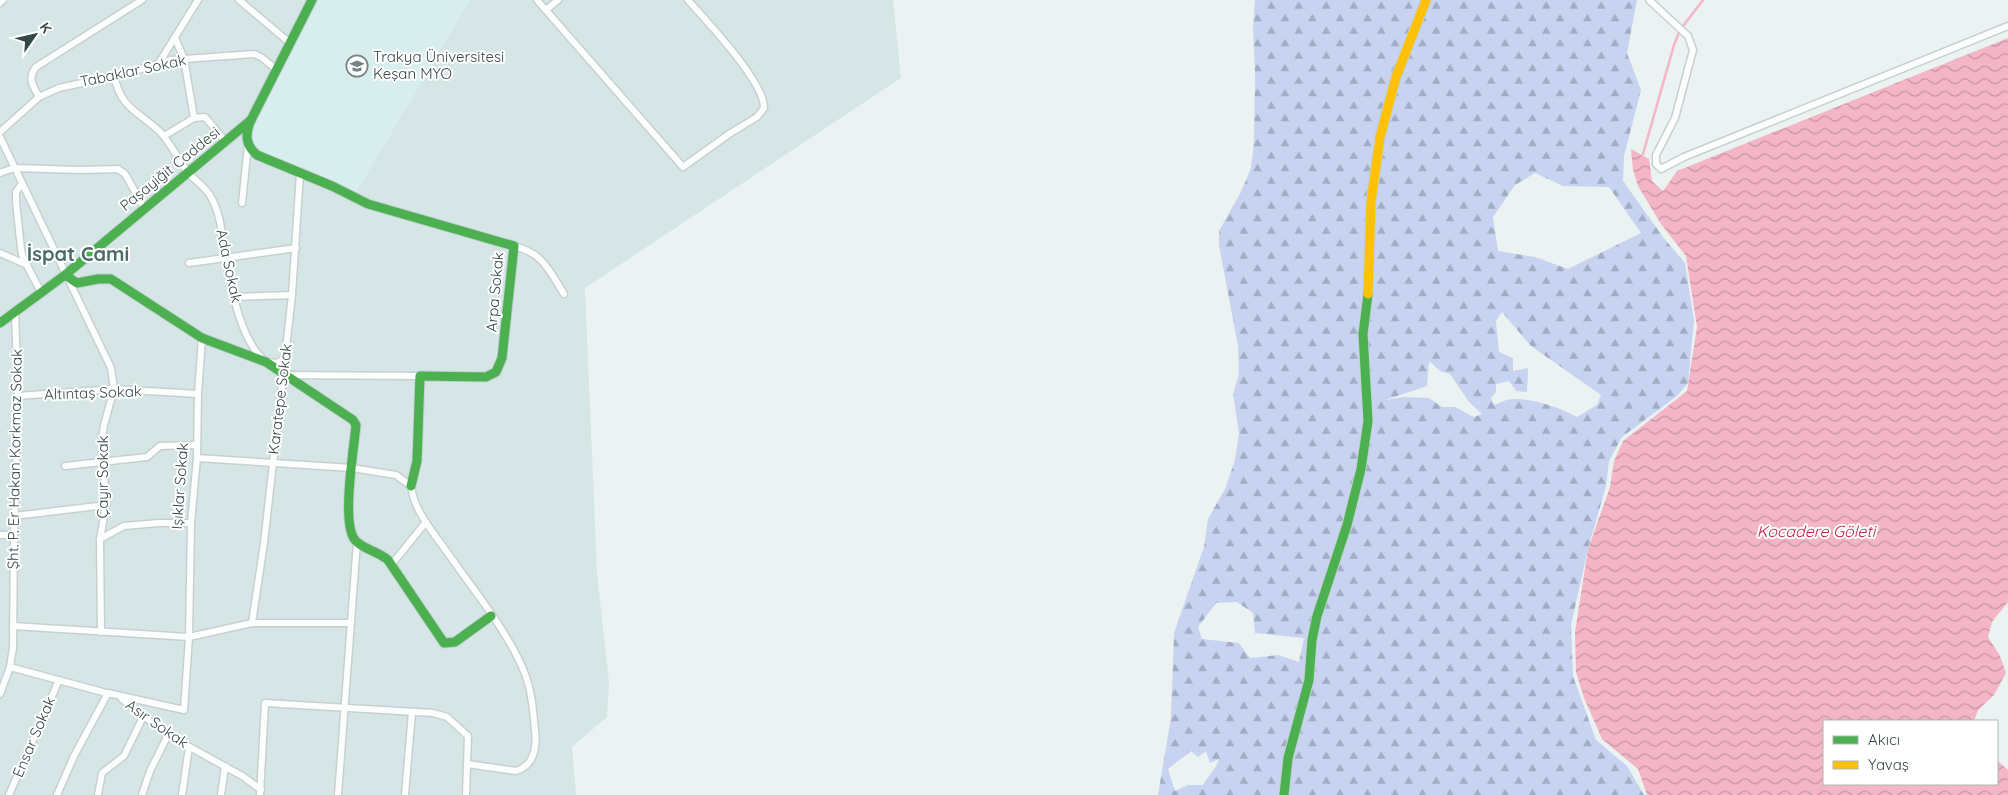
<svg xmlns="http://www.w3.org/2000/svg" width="2008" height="795" font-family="Quicksand,sans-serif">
<defs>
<pattern id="forest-firs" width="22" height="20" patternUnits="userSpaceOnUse" patternTransform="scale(1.25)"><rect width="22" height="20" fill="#c7d3f0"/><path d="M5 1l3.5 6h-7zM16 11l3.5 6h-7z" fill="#a2adc4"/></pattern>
<pattern id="water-waves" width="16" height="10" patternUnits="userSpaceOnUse" patternTransform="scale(1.25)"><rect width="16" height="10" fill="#f4b5c7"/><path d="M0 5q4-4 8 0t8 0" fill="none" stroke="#c695a3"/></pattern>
</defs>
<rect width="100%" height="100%" fill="#eaf2f2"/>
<polygon fill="#d6e6e6" points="0,0 893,0 901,78 585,288 597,573 609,683 607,717 572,747 576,795 0,795"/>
<polygon fill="#d8edee" points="318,0 470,0 356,193 258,150 250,140 250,133"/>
<path fill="url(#forest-firs)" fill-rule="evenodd" d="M1255 0H1637L1627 53 1641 90 1624 156 1623 181 1663 237 1685 263 1694 321 1692 340 1688 383 1677 396 1622 437 1609 461 1606 486 1588 549 1571 625 1573 676 1596 740 1627 766 1644 795H1158L1171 718 1174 633 1204 547 1208 519 1225 489 1235 460 1239 433 1233 394 1239 374 1238 346 1219 245V231L1241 192 1251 168 1254 142 1255 76 1253 27ZM1535 173 1563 186 1609 187 1641 233 1568 269 1535 257 1498 251 1493 217 1515 185ZM1502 312 1531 346 1601 395 1597 405 1577 417C1562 408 1531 398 1513 399 1507 399 1500 403 1494 405L1491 398 1496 392V384L1509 381 1516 391 1527 392 1528 368 1513 371V358L1499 352 1496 321ZM1429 361 1440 371 1450 374 1469 402 1482 414 1474 417 1455 407H1442L1429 398 1404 397 1385 400 1427 386ZM1237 602 1253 613 1255 633 1304 638 1299 662 1278 655 1250 658 1239 643 1202 639 1198 627 1216 603ZM1191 751 1198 757 1206 751 1210 763 1219 759C1214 773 1209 774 1203 785H1188L1175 791 1168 769Z"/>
<polygon fill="url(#water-waves)" points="2008,38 2008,602 1992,622 1988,637 2000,656 2006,673 1994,695 1978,710 1974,721 1824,721 1824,784 1997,784 1997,760 2008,770 2008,795 1647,795 1638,769 1602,739 1584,698 1576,672 1575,632 1588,549 1610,487 1614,461 1623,441 1687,391 1697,327 1686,256 1661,224 1638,186 1633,170 1631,149 1649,159 1652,181 1663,191 1677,171"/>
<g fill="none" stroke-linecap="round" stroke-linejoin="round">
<polyline stroke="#f4b5c7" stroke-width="2.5" points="1643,154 1674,45 1680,30 1703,0"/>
<g stroke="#c7d0d0" stroke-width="9">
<g id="street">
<polyline points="239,0 290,43"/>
<path d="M537 0 683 167 729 134 757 117 764 108C764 81 707 22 688 0"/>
<polyline points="1649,0 1688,36 1693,50 1675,118 1656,155 1656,164 1661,169 1684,157 2008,26"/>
<polyline points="0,3 3,0"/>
<polyline points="546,10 558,0"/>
<polyline points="175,38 184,59 194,118"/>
<polyline points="159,63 198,0"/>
<path d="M114 76C122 111 139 111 161 133 171 144 178 159 187 171 194 181 206 186 212 199 221 216 222 235 225 254 231 287 240 341 266 362L277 363 285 358"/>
<path d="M39 97C33 86 27 78 36 67L142 0"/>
<polyline points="0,132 39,97 59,88 132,72 170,60 254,54 261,57 277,70"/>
<polyline points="164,136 194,118 205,117 225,141"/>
<polyline points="0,137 111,368 114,389 104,425 102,439 106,505 100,539 101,632"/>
<polyline points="0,173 14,168 80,170 118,169 125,174 144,208"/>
<polyline points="21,185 16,192 16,202 21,249 23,258 41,292"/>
<polyline points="242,203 248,145"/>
<path d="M514 246C543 253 549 270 564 294"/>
<polyline points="0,253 27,265"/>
<polyline points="189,263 296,248"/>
<polyline points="235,297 292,295"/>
<polyline points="284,375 420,376"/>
<polyline points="18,396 114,389 198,394"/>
<path d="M197 458 352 468 396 475 411 486C414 511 433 532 447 552 472 588 510 634 525 674 532 692 533 711 535 730 537 747 535 765 516 771L467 764"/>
<polyline points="65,466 147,457 160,446 197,445"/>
<polyline points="14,516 106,505"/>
<polyline points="0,535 14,535"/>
<polyline points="100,539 124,526 158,523 191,523"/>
<polyline points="392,564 426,522"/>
<polyline points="252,623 264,543 292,295 300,174"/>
<polyline points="13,626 189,637 252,623 350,623"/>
<polyline points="10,667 110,694"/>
<polyline points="0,694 10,667 13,648 14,535 18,396 15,312"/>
<polyline points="122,699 168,735 244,777 261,790"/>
<polyline points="9,795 59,680"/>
<polyline points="57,795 74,756 108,693 184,710 189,637 191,523 197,458 198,394 202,338"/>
<polyline points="98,795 102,773 124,756 144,715"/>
<polyline points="142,795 150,771 168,735"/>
<polyline points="182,795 189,747"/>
<polyline points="221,795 225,766"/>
<polyline points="260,795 265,703 433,713 447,717 468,736 466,795"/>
<polyline points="338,795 357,542"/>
<polyline points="405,795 412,712"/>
</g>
</g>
<g stroke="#c0d1d1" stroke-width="11">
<g id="fast">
<path d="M251 120C245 134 245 145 257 155L332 186 368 204 514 246 502 358 496 372 486 377 420 376 417 461 411 486"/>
<path d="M65 275 77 283 98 279H111L202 338 266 362 353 420 356 425C354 449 341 523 355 540 362 549 378 551 388 560L444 643 455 642 491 616"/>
<polyline points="0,323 65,275 251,120 312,0"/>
<polyline points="1284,795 1288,758 1309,680 1312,640 1317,616 1347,525 1361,469 1368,421 1363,334 1368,294"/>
</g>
</g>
<g stroke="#c0d1d1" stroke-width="11">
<polyline id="slow" points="1368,294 1371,202 1380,137 1396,77 1426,0"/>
</g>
<use href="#street" stroke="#fcfdfd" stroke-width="6"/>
<use href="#fast" stroke="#4caf50" stroke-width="9"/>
<use href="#slow" stroke="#ffc107" stroke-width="9"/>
</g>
<defs>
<g id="university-ring" transform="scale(1.125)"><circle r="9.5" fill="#fff" stroke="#748483" stroke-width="1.5"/><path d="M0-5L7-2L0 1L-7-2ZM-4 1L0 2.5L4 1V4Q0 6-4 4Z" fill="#748483"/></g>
</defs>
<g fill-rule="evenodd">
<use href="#university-ring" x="357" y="66"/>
</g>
<g text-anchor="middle" stroke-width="4" stroke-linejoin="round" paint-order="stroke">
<g font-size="15" fill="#344847" stroke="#fff" text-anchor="start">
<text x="373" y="62">Trakya Üniversitesi<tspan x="373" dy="17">Keşan MYO</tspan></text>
</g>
<g font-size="15" fill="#344847" stroke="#fff">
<text transform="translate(133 71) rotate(-12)" y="5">Tabaklar Sokak</text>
<text transform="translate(170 169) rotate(-39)" y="5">Paşayiğit Caddesi</text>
<text transform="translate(229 266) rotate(78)" y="5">Ada Sokak</text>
<text transform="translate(495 292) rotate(-85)" y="5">Arpa Sokak</text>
<text transform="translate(93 393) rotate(-2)" y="5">Altıntaş Sokak</text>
<text transform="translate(280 399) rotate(-83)" y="5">Karatepe Sokak</text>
<text transform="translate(15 459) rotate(-89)" y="5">Şht. P. Er Hakan Korkmaz Sokak</text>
<text transform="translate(103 477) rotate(-90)" y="5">Çayır Sokak</text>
<text transform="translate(180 486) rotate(-86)" y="5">Işıklar Sokak</text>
<text transform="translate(157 724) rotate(35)" y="5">Asır Sokak</text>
<text transform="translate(34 737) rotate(-67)" y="5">Ensar Sokak</text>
</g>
<g font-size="16" font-style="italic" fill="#c1214b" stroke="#fff">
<text x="1816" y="537">Kocadere Göleti</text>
</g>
<g font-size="20" font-weight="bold" fill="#4a6c69" stroke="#fff">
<text x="78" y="261">İspat Cami</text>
</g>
</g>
<rect x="1823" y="720" width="175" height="65" fill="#ffffff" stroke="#aeb6b5"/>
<rect x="1833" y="736" width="25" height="8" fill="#4caf50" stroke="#aeb6b5"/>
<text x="1868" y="745" font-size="15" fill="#344847">Akıcı</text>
<rect x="1833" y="761" width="25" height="8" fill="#ffc107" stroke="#aeb6b5"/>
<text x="1868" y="770" font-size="15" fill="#344847">Yavaş</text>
<g transform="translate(35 35) rotate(56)" stroke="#ffffff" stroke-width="4" paint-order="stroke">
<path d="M0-4L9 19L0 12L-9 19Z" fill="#344847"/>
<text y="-8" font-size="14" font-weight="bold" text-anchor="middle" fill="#344847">K</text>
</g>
</svg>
